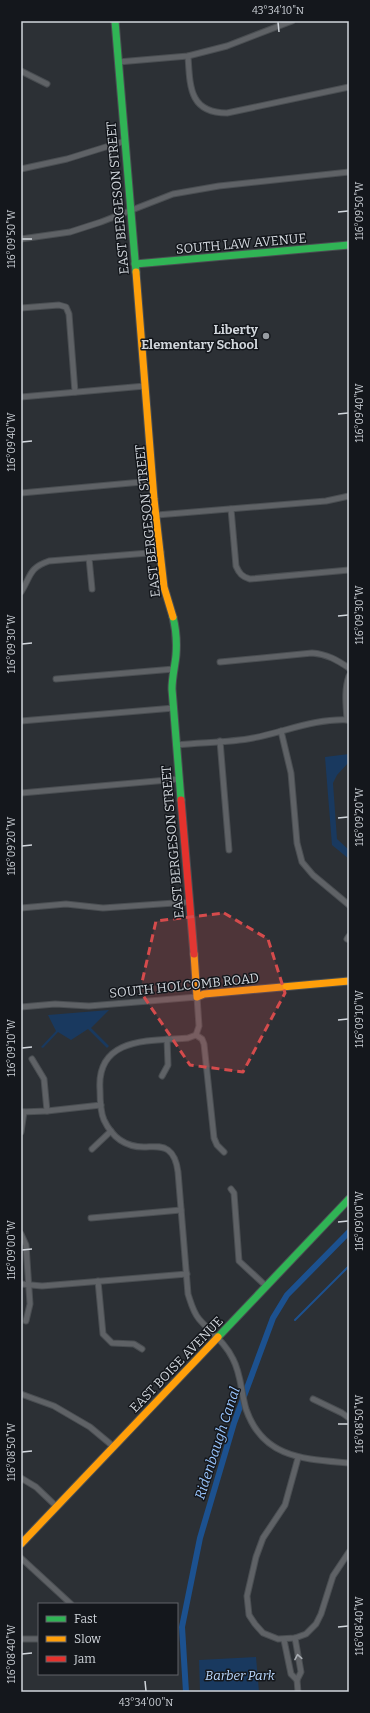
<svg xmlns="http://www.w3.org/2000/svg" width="370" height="1713" font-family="Bitter,serif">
<rect width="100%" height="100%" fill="#2c3035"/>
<g fill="#19395f">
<polygon points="349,754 349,762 337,775 333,783 337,839 349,850 349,859 332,845 325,757"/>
<polygon points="109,1010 91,1028 109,1046 107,1048 88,1029 71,1040 58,1032 43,1048 41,1047 56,1031 48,1015"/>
<polygon points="256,1657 259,1692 200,1692 199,1660"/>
</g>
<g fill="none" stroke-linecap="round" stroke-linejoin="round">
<polyline stroke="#1c518f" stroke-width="2" points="295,1320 349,1266"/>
<polyline stroke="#1c518f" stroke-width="6" points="186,1692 182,1627 200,1538 234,1423 273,1318 287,1295 349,1232"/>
<g stroke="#4a4e52" stroke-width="7">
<g id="street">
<path d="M188 56C190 86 189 113 227 113L349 87"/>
<polyline points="118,62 188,56 227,46 292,21"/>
<polyline points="21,71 47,84"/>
<polyline points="21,169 67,159 125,141"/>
<polyline points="21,239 70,232 101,222 173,194 219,186 349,172"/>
<polyline points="21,308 59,305 66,307 69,314 75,392"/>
<polyline points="21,397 145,386"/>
<polyline points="21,493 153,481"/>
<path d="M231 509 236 566C239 573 242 577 250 579L349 570"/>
<polyline points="157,515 326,501 349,496"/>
<polyline points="89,558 92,589"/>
<path d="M21 592C31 577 28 568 49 561L161 552"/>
<path d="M220 662 312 653C327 654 337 660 349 668"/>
<polyline points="56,679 174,669"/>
<path d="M347 720C346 705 344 690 349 676"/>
<polyline points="21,721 174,708"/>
<polyline points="281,731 291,773 297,843 302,862 313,875 349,905"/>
<polyline points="220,741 229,850"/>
<path d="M176 745C201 742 228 743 253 738 284 732 316 718 349 720"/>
<polyline points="21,793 179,779"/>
<polyline points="21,908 66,904 103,908 189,902"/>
<polyline points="347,939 349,936"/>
<path d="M21 1007 55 1004 89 1006 197 997 199 1026 196 1035 188 1038C151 1041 96 1036 100 1090 100 1100 100 1111 104 1120 112 1137 125 1147 144 1147 152 1147 161 1145 168 1150 175 1155 177 1164 178 1172L188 1294C191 1303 193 1312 199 1319 211 1333 225 1342 233 1359 241 1374 241 1392 246 1409 263 1459 305 1459 349 1463"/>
<polyline points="196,1035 202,1039 204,1044 214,1138 217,1145 224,1152"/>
<polyline points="32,1059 44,1079 47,1111"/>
<polyline points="162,1076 168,1065 167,1039"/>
<polyline points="21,1112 47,1111 101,1105"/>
<polyline points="21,1132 24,1112"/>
<polyline points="92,1149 111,1131"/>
<polyline points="231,1189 234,1193 239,1261 266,1286"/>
<polyline points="91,1218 181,1210"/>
<polyline points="21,1234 26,1245 30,1304 26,1321"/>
<polyline points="98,1281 103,1334 112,1343 134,1344 142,1349"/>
<polyline points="21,1284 42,1286 187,1274"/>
<polyline points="21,1394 54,1406 90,1427 114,1447"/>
<polyline points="313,1399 342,1413 349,1418"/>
<polyline points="298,1458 285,1505 263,1538 256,1557 247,1596 249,1615 255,1624 263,1633 278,1639 295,1638 306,1634 316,1624 321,1614 333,1576 349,1552"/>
<polyline points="21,1478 36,1487 57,1507"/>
<polyline points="21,1558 71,1604"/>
<polyline points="21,1639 39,1639"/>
<polyline points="284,1640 291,1674 297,1680 301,1672 295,1638"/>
<polyline points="297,1680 298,1692"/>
</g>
</g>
<g stroke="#4a4e52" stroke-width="9">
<g id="fast">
<polyline points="115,21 136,272"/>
<polyline points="135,264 349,245"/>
<path d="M173 617C176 629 177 642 176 655 175 666 172 677 172 689L181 800"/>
<polyline points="218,1337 349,1199"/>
</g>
</g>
<g stroke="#4a4e52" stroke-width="9">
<g id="slow">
<polyline points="136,272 154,499 164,587 173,617"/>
<polyline points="194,954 197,997 204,994 349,981"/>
<polyline points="21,1544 218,1337"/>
</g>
</g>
<g stroke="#4a4e52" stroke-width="9">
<polyline id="jam" points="181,800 194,954"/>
</g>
<use href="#street" stroke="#5f6266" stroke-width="5"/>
<use href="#fast" stroke="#30b455" stroke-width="7"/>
<use href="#slow" stroke="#ff9f0a" stroke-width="7"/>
<use href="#jam" stroke="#e5322d" stroke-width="7"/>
</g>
<defs><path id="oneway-chevron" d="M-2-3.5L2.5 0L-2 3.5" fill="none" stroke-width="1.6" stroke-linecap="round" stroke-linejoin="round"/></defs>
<use stroke="#a9adb3" href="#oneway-chevron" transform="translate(298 1657) rotate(-100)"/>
<path fill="#d54b4c" fill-opacity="0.2" stroke="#d54b4c" stroke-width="3" stroke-dasharray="8 5" stroke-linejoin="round" d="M224 913 268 939 285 993 243 1072 190 1065 140 991 156 921Z"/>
<path fill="none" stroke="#d1d6dc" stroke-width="1.5" d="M278 22 279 32M338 212 348 211M22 239H32M338 414 348 413M22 442 32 441M338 616 348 615M22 644 32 643M338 818 348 817M22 846 32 845M338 1020 348 1019M22 1048 32 1047M338 1222 348 1221M22 1250 32 1249M338 1424H348M22 1452 32 1451M338 1627 348 1626M22 1654 32 1653M145 1681 146 1691"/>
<circle fill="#979ca2" stroke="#14171c" stroke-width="1.5" cx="266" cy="336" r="4"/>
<g text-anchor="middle" stroke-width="3" stroke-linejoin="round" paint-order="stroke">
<g font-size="13" fill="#d1d6dc" stroke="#14171c">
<text transform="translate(117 198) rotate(-95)" y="5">EAST BERGESON STREET</text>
<text transform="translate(241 243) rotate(-5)" y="5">SOUTH LAW AVENUE</text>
<text transform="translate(147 521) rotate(-96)" y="5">EAST BERGESON STREET</text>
<text transform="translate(172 842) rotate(-95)" y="5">EAST BERGESON STREET</text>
<text transform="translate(184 985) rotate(-6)" y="5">SOUTH HOLCOMB ROAD</text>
<text transform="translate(176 1364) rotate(-46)" y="5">EAST BOISE AVENUE</text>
</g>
<g font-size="13" font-weight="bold" fill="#d1d6dc" stroke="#14171c" text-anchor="end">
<text x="258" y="334">Liberty<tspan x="258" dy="15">Elementary School</tspan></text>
</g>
<g font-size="13" font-style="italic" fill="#bad8fe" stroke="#14171c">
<text x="240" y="1680">Barber Park</text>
</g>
<g font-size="14" font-style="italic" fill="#99c5fe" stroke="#14171c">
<text transform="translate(217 1443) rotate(-72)" y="5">Ridenbaugh Canal</text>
</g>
</g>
<rect width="370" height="1713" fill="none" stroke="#14171c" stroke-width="44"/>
<rect x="38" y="1603" width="140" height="72" fill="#14171c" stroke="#606369"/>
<rect x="46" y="1616" width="20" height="6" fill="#30b455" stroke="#606369"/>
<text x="74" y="1623" font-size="12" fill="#d1d6dc">Fast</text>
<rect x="46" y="1636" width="20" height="6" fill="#ff9f0a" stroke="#606369"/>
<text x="74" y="1643" font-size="12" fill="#d1d6dc">Slow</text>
<rect x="46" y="1656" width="20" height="6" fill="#e5322d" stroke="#606369"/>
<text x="74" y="1663" font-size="12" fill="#d1d6dc">Jam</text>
<rect x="22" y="22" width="326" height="1669" fill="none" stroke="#d1d6dc" stroke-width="1.5"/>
<g font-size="10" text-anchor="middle" fill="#d1d6dc">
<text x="278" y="14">43°34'10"N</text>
<text transform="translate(359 211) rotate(-90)" y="4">116°09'50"W</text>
<text transform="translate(11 239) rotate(-90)" y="4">116°09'50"W</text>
<text transform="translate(359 413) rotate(-90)" y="4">116°09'40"W</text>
<text transform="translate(11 442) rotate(-90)" y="4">116°09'40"W</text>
<text transform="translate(359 615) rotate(-90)" y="4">116°09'30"W</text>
<text transform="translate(11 644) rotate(-90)" y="4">116°09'30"W</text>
<text transform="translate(359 817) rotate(-90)" y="4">116°09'20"W</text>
<text transform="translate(11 846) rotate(-90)" y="4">116°09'20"W</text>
<text transform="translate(359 1019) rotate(-90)" y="4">116°09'10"W</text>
<text transform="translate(11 1048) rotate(-90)" y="4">116°09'10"W</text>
<text transform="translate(359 1221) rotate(-90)" y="4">116°09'00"W</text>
<text transform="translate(11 1250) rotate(-90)" y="4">116°09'00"W</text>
<text transform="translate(359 1424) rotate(-90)" y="4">116°08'50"W</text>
<text transform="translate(11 1452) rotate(-90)" y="4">116°08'50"W</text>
<text transform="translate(359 1626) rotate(-90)" y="4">116°08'40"W</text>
<text transform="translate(11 1654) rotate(-90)" y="4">116°08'40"W</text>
<text x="146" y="1706">43°34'00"N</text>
</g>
</svg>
